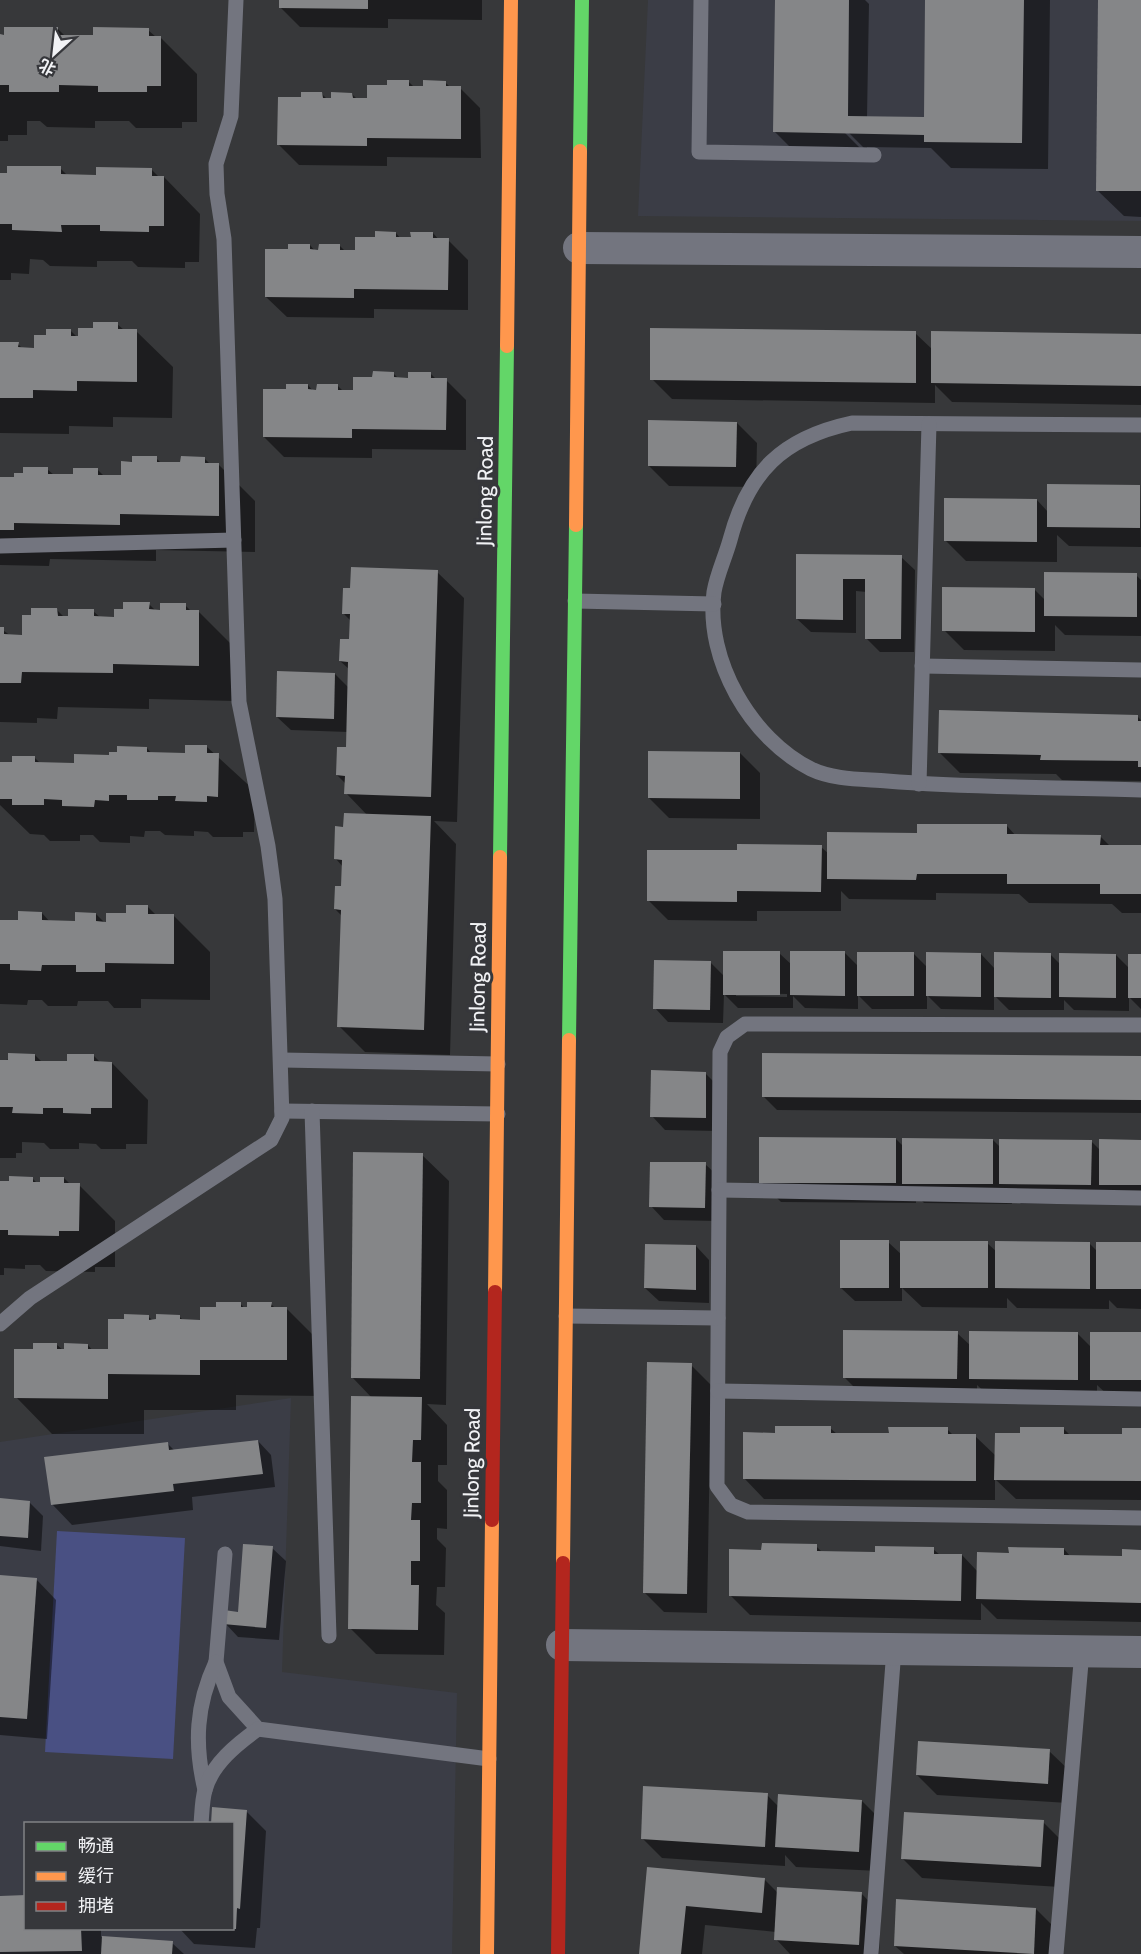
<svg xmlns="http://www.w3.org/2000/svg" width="1141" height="1954" font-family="Cabin,'Noto Sans SC',sans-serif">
<rect width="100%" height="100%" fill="#37383a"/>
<g fill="#3b3d46" fill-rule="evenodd">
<polygon points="648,0 1141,0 1141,221 638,216"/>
<path d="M291 1398 282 1672 457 1693 452 1954H0V1442ZM26 1824H232V1928H26Z"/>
</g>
<polygon fill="#495083" points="57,1531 185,1538 173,1759 45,1752"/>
<g fill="#0007" fill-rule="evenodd">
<polygon points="280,0 482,0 482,20 388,19 388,28 300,27 280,7"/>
<polygon points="776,0 865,0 869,4 867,117 925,121 927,0 1050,0 1048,169 951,168 931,148 867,147 867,151 848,132 844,132 865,153 795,152 774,131"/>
<polygon points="1100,0 1141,0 1141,217 1124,216 1097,190"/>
<polygon points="57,28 65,36 94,36 148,30 156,37 160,37 197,74 197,122 182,122 182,128 136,128 129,121 95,121 95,128 47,127 40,121 27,121 27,135 8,135 8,141 0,141 0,36"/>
<polygon points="408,81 414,87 424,88 445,82 451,88 460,88 480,108 481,158 387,157 387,166 299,165 279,145 302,99 322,94 327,99 352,94 357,99 369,100 389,87"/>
<polygon points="60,168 68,176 98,176 152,170 159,177 164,177 200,214 199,262 185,262 185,268 138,267 132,261 97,261 97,267 50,266 43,260 30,259 29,274 11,273 11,280 0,280 0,175"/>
<polygon points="396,233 401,239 433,233 439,240 448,240 468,260 468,310 374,309 374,318 287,317 266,297 290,251 310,245 315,251 340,246 345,251 356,251 376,239"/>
<polygon points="117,324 124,330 136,331 173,367 172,418 113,417 113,427 69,426 69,434 0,433 0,343 18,344 23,349 35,349 48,337 70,330 77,337"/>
<polygon points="915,333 933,350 1141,335 1141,405 952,402 935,385 935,403 672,399 652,379"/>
<polygon points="393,373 399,379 410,379 430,373 437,380 446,380 466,400 466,450 372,449 372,458 284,457 264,437 288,391 308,385 313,391 338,386 343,391 354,391 374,379"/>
<polygon points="737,423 757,443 756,487 669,486 649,466"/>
<polygon points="156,458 162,464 182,464 204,458 210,464 219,465 255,501 255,552 156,550 156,561 50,559 49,566 0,565 0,477 16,479 47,469 54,475 75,476 97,469 104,476 122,476 134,463"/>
<polygon points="1140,486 1141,547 1069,546 1057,535 1057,562 966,561 946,541 1037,500 1048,512"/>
<polygon points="797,555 901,557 915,570 914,652 880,652 866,638 867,592 856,591 856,633 811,632 797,619"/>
<polygon points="437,572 464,598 457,822 434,821 456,844 450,1055 365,1052 339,1026 342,916 335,909 343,887 343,867 336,859 345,828 368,816 346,793 346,784 337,775 347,749 348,732 291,730 277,717 335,674 349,688 350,670 340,661 350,641 351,621 344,614"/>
<polygon points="1136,575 1141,580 1141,636 1065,635 1055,625 1055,651 964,650 944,630 1035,590 1045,600"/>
<polygon points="149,604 156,611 185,605 192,612 199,612 235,648 235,701 149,699 149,709 58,707 57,719 37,718 37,723 0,722 0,628 11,636 24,636 57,610 64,617 93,611 101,618 115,618 124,611"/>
<polygon points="1138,717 1141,720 1141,781 1062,780 1056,774 960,773 940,753"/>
<polygon points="207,747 255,791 254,832 243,832 243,837 213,837 208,832 194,831 194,836 165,835 160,831 145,831 144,837 130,836 130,843 100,842 93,835 80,835 80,841 50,841 44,835 30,834 0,805 0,764 14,764 35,758 41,764 76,764 147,748 152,754 187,754"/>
<polygon points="740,753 760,773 760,819 669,818 649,798"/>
<polygon points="1007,826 1016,836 1100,836 1110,846 1141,847 1141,913 1122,913 1112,904 1029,903 1019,894 936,893 936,900 849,899 841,891 841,911 757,911 757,921 668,920 648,900 739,852 821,847 829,854 918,834"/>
<polygon points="148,907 156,915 174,916 210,952 210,1000 141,999 141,1008 114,1008 108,1001 78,1001 77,1006 48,1006 42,1000 28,1000 27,1005 0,1004 0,921 19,922 42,913 50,922 77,923 96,914 105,923"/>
<path d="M779 953 792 965 845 953 859 967 914 954 927 967 981 954 995 969 1050 954 1061 965 1116 955 1130 969 1141 955V1009L1129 997V1011L1074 1010 1064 1000V1010H1009L994 995V1010L941 1009 927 995V1009H872L858 995V1009L805 1008 793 996V1008H738L724 994 723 1023 668 1022 655 1008 711 963 724 976ZM736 993 787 994V997L736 996Z"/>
<polygon points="35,1055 42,1062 68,1063 94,1056 101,1063 112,1063 148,1100 147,1144 126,1144 126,1149 101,1149 96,1144 79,1143 79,1149 50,1149 44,1143 22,1142 22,1153 16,1153 16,1158 0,1158 0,1061"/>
<polygon points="1141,1057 1141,1113 777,1110 763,1096"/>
<polygon points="705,1073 719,1087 718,1131 665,1130 652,1116"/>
<polygon points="896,1139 904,1147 993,1140 1001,1148 1091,1141 1100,1150 1141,1141 1141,1198 1111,1204 1021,1204 1012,1195 1012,1204 924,1203 916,1195 916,1203 781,1202 761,1182"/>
<polygon points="422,1155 449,1181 446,1405 427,1404 447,1425 447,1465 438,1465 438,1481 447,1490 447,1529 437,1528 437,1539 446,1548 445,1587 437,1587 436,1605 445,1613 444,1655 376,1654 350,1628 372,1398 352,1377"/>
<polygon points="705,1164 719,1177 718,1221 664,1220 651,1206"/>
<polygon points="64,1178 70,1184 79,1185 115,1221 115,1267 95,1267 95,1272 46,1271 40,1265 25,1265 25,1269 4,1268 4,1275 0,1275 0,1183 33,1179 38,1184"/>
<polygon points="888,1242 902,1255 987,1243 997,1252 1089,1243 1098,1252 1141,1244 1141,1309 1117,1308 1109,1300 1109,1309 1017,1308 1007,1298 1007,1308 922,1307 902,1288 902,1301 855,1301 841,1288"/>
<polygon points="696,1246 709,1260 709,1303 659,1301 645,1288"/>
<polygon points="240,1303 245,1309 271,1304 276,1309 287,1309 323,1345 323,1396 236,1395 236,1410 144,1410 144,1434 52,1434 16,1397 35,1351 57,1345 63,1350 88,1345 93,1351 109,1351 126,1321 148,1316 153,1321 179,1316 184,1321 202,1321 218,1308"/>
<polygon points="957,1333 971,1346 1077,1333 1092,1348 1141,1334 1141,1400 1112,1399 1097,1385 1097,1399 991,1398 977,1385 977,1398 864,1397 844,1377"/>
<polygon points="691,1365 711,1385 707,1613 664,1612 644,1592"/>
<polygon points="830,1428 837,1434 890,1435 947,1429 953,1435 975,1436 996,1456 1022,1435 1064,1429 1070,1435 1124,1436 1141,1429 1141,1500 1016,1499 995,1479 995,1500 764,1499 744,1478 776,1434"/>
<polygon points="258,1441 271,1455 275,1487 192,1497 193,1510 72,1525 52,1504 168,1444 175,1451"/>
<polygon points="0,1500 29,1502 43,1516 41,1551 0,1546"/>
<polygon points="816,1546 823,1553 876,1554 933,1549 940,1555 962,1555 978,1572 1010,1555 1064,1549 1070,1556 1123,1557 1141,1551 1141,1622 997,1619 981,1603 981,1620 750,1615 730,1595 763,1552"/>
<polygon points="272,1548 286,1561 279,1640 238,1637 225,1623 239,1613"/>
<polygon points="0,1577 36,1579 56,1600 47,1739 0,1735"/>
<polygon points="1049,1751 1070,1771 1068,1803 937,1795 917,1775"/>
<polygon points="767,1795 778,1806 862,1801 882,1821 879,1871 796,1867 785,1855 785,1866 662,1858 642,1838"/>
<polygon points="246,1811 266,1831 260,1928 257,1928 255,1948 194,1944 179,1928 232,1928"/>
<polygon points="1043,1822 1063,1842 1060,1887 922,1878 902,1858"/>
<polygon points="649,1869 765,1880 778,1893 861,1893 881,1914 879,1954 790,1954 776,1939 776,1932 705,1925 702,1954 641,1954"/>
<polygon points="0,1897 26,1928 101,1928 101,1937 172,1943 184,1954 0,1954"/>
<polygon points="1036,1909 1056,1929 1054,1954 904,1954 895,1946"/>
</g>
<g fill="#858688">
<polygon points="279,0 368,0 368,9 279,8"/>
<polygon points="775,0 849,0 848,116 924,117 925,0 1024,0 1022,143 924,142 924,135 773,132"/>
<polygon points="1098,0 1141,0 1141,191 1096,191"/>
<polygon points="4,27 58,27 58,35 93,35 93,27 149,28 149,36 161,36 161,86 147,86 147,92 98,92 98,86 59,85 59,92 9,92 9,85 0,85 0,34 4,35"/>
<polygon points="387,80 409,80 409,86 423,86 423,80 446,81 446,86 461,86 461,139 367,138 367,146 277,145 278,97 301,97 301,92 322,92 323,98 331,98 331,92 352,93 353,98 367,98 367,85 387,85"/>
<polygon points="7,166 61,166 61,174 96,175 96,167 152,168 152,176 164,176 164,226 149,226 149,232 100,231 100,225 61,225 62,232 12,230 12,224 0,224 0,173 7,173"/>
<polygon points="375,231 396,232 396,237 411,237 410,232 433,232 433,238 449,238 448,290 354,289 354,298 265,297 265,249 288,249 288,244 310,244 310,249 318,250 319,244 340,244 340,250 355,250 355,237 375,237"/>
<polygon points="93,322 118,322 118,329 137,329 137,382 77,381 77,391 33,390 33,398 0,398 0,342 19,342 18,347 34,348 34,335 46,335 46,329 71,329 71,336 78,336 78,328 93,328"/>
<polygon points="650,328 916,331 916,383 650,380"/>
<polygon points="931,331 1141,334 1141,386 931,383"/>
<polygon points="373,371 394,372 394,377 408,378 408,372 431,372 431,378 447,378 446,430 352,429 352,438 263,437 263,389 286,389 286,384 308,384 308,389 316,390 317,384 338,384 338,390 353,390 353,377 372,377"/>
<polygon points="648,420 737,422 736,467 648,466"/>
<polygon points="132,456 157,456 157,462 180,462 181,456 205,457 205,463 219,463 219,516 120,514 120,525 14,523 14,530 0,530 0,477 14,477 14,473 23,473 23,467 48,467 48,474 73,474 73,468 98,468 98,475 121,475 121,461 132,462"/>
<polygon points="1047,484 1140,485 1140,528 1047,527"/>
<polygon points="944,498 1037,499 1037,542 944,541"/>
<polygon points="796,554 902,555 901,639 865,639 865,579 843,579 843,620 796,619"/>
<polygon points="351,567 438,570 431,797 344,794 345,776 336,775 337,747 346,747 348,662 339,661 340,639 349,639 350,614 342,614 343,588 350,588"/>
<polygon points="1044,572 1137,573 1137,617 1044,616"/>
<polygon points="942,587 1035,588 1035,632 942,631"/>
<polygon points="123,602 150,602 149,609 160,610 160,603 186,603 186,610 199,610 199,666 113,664 113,673 22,672 21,683 0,683 0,627 4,627 4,634 22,635 22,615 31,615 31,608 57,608 58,616 68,616 68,609 94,609 94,616 114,617 114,609 123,609"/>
<polygon points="277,671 335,673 334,719 276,717"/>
<polygon points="939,710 1138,715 1138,721 1141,721 1141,767 1138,767 1138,761 1040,760 1041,755 938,753"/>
<polygon points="185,745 207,745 207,753 219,753 218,797 207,796 207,802 175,801 176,796 158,796 158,800 127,800 127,795 109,795 109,801 95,800 94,807 62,806 62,800 44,799 44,805 12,805 12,799 0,799 0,762 12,762 12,756 35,756 35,762 74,763 74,754 109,755 109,752 117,752 117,746 147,747 147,752 185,753"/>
<polygon points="648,751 740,752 740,799 648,798"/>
<polygon points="344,813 431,816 424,1030 337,1027 341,910 334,909 335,886 341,886 342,860 334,859 335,826 343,827"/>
<polygon points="917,824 1007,824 1007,834 1101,835 1100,845 1141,845 1141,894 1100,894 1100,884 1007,884 1007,874 917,874 916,880 827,879 827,832 917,833"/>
<polygon points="737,844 822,845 821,892 737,891 737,902 647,901 647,850 737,850"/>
<polygon points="126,905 148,905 148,914 174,914 174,964 105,963 105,972 76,972 76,965 42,965 41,971 10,970 10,964 0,964 0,920 18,920 18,911 42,912 42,920 75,921 75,912 96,913 96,921 106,922 106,913 126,913"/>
<rect x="723" y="951" width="57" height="44"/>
<polygon points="790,951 845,951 845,996 790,995"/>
<rect x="857" y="952" width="57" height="44"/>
<polygon points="926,952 981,953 981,997 926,996"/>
<polygon points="994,952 1051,953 1051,998 994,997"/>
<polygon points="1059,953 1116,954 1116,998 1059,997"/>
<rect x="1128" y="954" width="13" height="44"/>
<polygon points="654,960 711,961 710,1010 653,1009"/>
<polygon points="8,1053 35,1054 35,1061 67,1061 67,1054 94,1054 94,1061 112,1062 112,1108 91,1108 91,1114 63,1113 63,1108 43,1108 43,1114 12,1113 13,1107 0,1107 0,1060 8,1060"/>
<polygon points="762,1053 1141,1056 1141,1100 762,1097"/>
<polygon points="651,1070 706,1072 706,1118 650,1117"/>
<polygon points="759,1137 896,1138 896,1183 759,1183"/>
<polygon points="902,1138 993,1139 993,1184 902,1184"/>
<polygon points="999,1139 1092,1140 1091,1185 999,1184"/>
<polygon points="1099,1139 1141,1140 1141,1185 1099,1185"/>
<polygon points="353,1152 423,1153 420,1379 351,1378"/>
<polygon points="650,1162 706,1162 705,1208 649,1207"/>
<polygon points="9,1176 33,1177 33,1182 40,1182 40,1177 64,1177 64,1183 80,1183 79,1231 59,1231 59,1236 8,1235 8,1230 0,1230 0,1181 9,1181"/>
<rect x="840" y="1240" width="49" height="48"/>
<rect x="900" y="1241" width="88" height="47"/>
<polygon points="995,1241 1090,1242 1090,1289 995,1288"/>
<rect x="1096" y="1242" width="45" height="47"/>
<polygon points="645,1244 696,1245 696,1290 644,1288"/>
<polygon points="216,1302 241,1302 241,1307 247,1307 247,1302 272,1302 271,1307 287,1307 287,1360 200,1360 200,1375 108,1374 108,1399 14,1398 14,1349 33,1349 33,1343 57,1343 57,1349 64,1349 64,1343 88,1344 88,1349 108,1349 108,1319 124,1319 124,1314 149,1315 149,1320 156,1319 156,1314 180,1315 180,1319 200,1320 200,1307 216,1307"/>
<polygon points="843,1330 958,1331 957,1379 843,1378"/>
<polygon points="969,1331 1078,1332 1078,1380 969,1379"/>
<rect x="1090" y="1332" width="51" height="48"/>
<polygon points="647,1362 692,1363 687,1594 643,1593"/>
<polygon points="351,1396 422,1397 421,1440 413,1440 412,1462 421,1462 421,1503 412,1503 411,1520 420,1520 420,1561 411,1561 411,1585 419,1585 418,1630 348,1629"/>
<polygon points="775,1426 831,1426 831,1433 889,1433 888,1427 948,1427 948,1434 976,1434 976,1481 743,1479 743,1432 775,1433"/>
<polygon points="1020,1427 1064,1427 1064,1434 1122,1434 1122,1428 1141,1428 1141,1481 994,1480 995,1433 1020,1433"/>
<polygon points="258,1440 263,1474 173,1484 174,1491 51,1505 44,1457 168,1442 169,1450"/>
<polygon points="0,1498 30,1501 28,1538 0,1536"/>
<polygon points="762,1543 817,1544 817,1551 875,1552 875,1546 934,1547 934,1554 962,1554 961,1601 729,1596 729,1549 761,1550"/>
<polygon points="243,1544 273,1546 266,1628 223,1624 224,1610 238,1612"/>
<polygon points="1008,1547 1064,1548 1064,1555 1122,1556 1122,1549 1141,1550 1141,1603 976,1599 977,1552 1009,1553"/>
<polygon points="0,1575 37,1578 27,1719 0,1717"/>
<polygon points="918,1741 1050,1749 1048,1784 916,1775"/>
<polygon points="643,1786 768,1793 765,1847 641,1839"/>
<polygon points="778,1794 862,1800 859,1852 775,1847"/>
<polygon points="212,1807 247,1810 240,1909 237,1908 236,1929 232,1929 232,1824 211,1824"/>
<polygon points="904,1812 1044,1820 1041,1867 901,1859"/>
<polygon points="647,1867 765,1878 762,1913 686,1906 681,1954 639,1954"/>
<polygon points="777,1887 862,1892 859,1945 774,1940"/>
<polygon points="26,1895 26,1928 81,1928 82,1951 0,1952 0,1896"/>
<polygon points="896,1899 1036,1908 1034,1954 894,1946"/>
<polygon points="102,1936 173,1941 172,1954 101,1954"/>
</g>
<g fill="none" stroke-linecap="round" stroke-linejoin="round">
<g stroke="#73757f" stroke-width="15">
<polyline points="701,0 699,152 874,155"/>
<path d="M1141 425 852 423C782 438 748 472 730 540 725 558 717 574 714 592 705 660 751 739 811 769 834 780 862 779 887 781 971 788 1056 787 1141 790"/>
<polyline points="0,546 234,540"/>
<polyline points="575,601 714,604"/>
<polyline points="922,666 1141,670"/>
<polyline points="919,784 929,424"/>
<polyline points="1141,1025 745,1024 727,1037 720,1052 717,1486 731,1505 748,1512 1141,1518"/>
<polyline points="282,1060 498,1064"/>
<polyline points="282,1111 498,1114"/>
<polyline points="312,1111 329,1636"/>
<polyline points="719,1190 1141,1198"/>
<polyline points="566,1316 718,1318"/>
<polyline points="0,1324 30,1298 271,1140 282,1118 275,899 268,846 239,702 224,239 217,194 216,164 231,116 236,0"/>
<polyline points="718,1391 1141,1399"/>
<polyline points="225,1554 216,1662 229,1697 258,1729 489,1759"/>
<path d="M205 1790C194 1744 196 1705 216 1662"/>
<path d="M201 1824C202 1813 202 1800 205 1790 212 1764 237 1744 258 1729"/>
<polyline points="871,1954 894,1649"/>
<polyline points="1056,1954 1082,1651"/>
</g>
<g stroke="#73757f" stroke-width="32">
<polyline points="579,248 1141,252"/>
<polyline points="562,1645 1141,1652"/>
</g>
<g stroke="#63d668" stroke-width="14">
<polyline points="580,151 582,0"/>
<polyline points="500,857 507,346"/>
<polyline points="569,1040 576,525"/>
</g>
<g stroke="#ff974d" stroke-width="14">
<polyline points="507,346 511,0"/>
<polyline points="576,525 580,151"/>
<polyline points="495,1292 500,857"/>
<polyline points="563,1563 569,1040"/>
<polyline points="487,1954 492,1520"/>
</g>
<g stroke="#b3261e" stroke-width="14">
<polyline points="492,1520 495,1292"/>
<polyline points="558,1954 563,1563"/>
</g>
</g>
<g text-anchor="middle" stroke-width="6" stroke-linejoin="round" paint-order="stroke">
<g font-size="21" fill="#f1f2f5" stroke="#36373b">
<text transform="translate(485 491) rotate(-89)" y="7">Jinlong Road</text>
<text transform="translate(478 977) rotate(-89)" y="7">Jinlong Road</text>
<text transform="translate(472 1463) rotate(-89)" y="7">Jinlong Road</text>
</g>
</g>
<rect x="24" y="1822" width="210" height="108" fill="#36373b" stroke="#818285" stroke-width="1.5"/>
<rect x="36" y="1842" width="30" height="9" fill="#63d668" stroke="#818285" stroke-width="1.5"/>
<text x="78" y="1852" font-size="18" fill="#f1f2f5">畅通</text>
<rect x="36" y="1872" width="30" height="9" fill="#ff974d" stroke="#818285" stroke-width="1.5"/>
<text x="78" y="1882" font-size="18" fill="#f1f2f5">缓行</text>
<rect x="36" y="1902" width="30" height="9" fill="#b3261e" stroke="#818285" stroke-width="1.5"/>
<text x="78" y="1912" font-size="18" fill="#f1f2f5">拥堵</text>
<g transform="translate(54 54) rotate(207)" stroke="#36373b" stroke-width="4.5" paint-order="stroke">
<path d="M0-4.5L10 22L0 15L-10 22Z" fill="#f1f2f5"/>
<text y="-9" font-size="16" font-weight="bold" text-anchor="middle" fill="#f1f2f5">北</text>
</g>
</svg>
